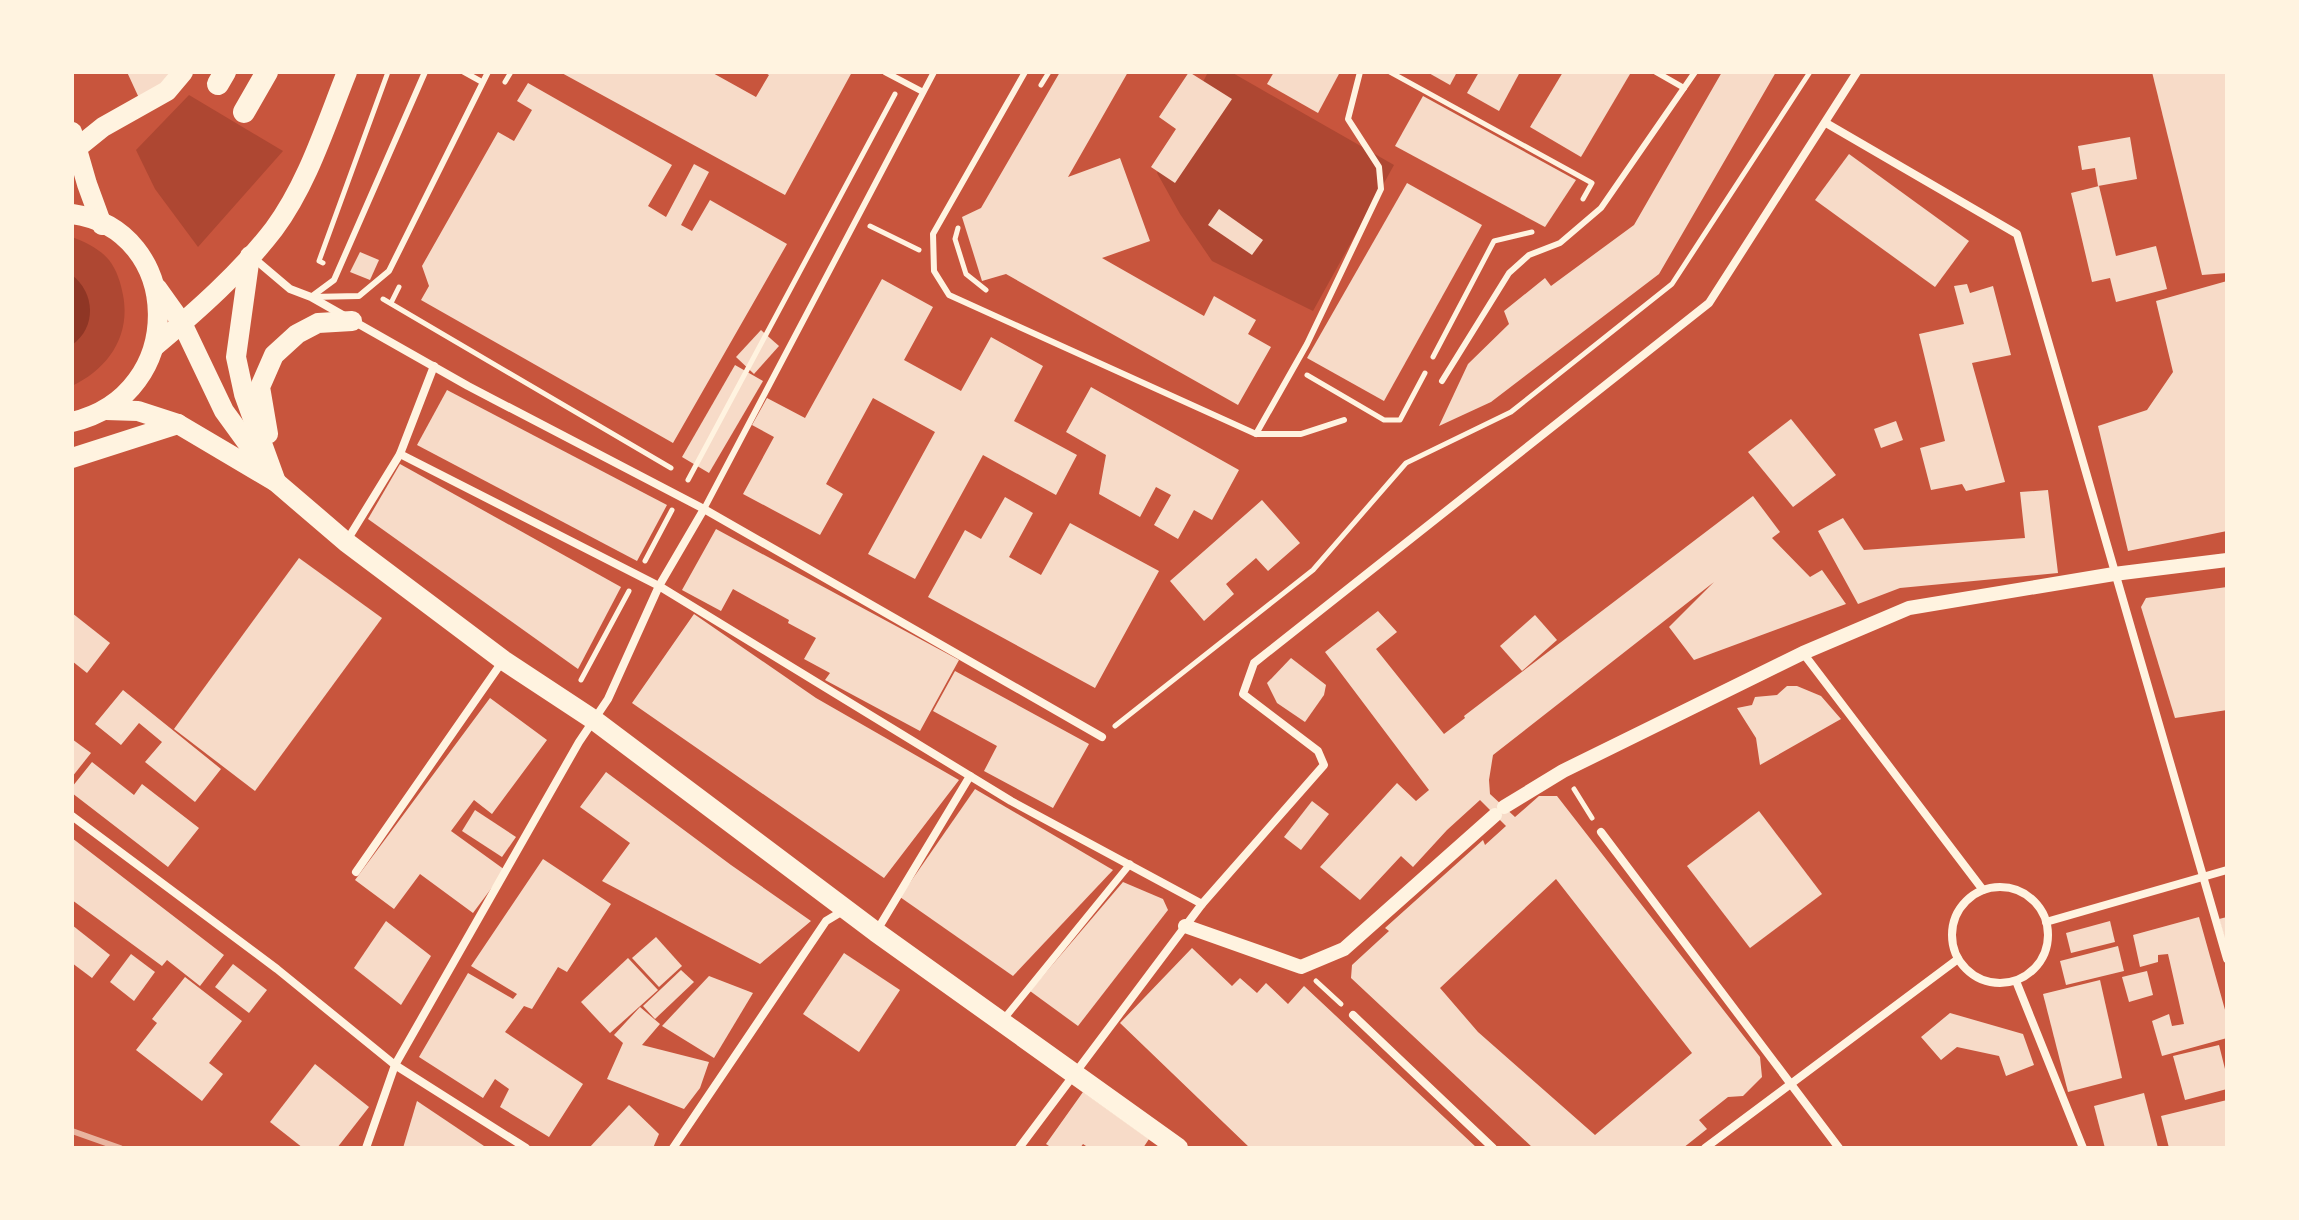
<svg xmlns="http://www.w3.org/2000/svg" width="2299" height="1220" font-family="'Public Sans',sans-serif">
<rect width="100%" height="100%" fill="#c8553d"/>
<g fill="#ae4732">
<polygon points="1208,72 1231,72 1394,165 1313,311 1212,261 1180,214 1157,173"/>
<polygon points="189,95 283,151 198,247 155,189 136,150"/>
<path d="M72 237C85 242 100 249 109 260 117 270 121 284 123 295 131 336 108 369 72 386Z"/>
</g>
<path fill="#8f3625" d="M72 275C95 293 97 327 72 345Z"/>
<g fill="#f7dbc8" fill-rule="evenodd">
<polygon points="127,72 175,72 163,87 139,98"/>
<polygon points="560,72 711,72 756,97 769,75 764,72 852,72 785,195"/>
<polygon points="1060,72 1128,72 1068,177 1120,158 1150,241 1102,258 1204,316 1214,296 1256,320 1248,334 1271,347 1238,405 1006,274 982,281 962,217 981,208"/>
<polygon points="1189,72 1232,99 1175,183 1151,167 1176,129 1159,117"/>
<polygon points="1274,72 1340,72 1318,113 1267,84"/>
<polygon points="1427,72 1457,72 1450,85"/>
<polygon points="1479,72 1520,72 1499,111 1467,93"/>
<polygon points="1563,72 1626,72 1630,74 1581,157 1530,127"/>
<polygon points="1722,72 1776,72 1659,274 1491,402 1439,426 1468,364 1509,324 1504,311 1545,278 1551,286 1634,225"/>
<polygon points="2152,72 2225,72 2227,81 2227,273 2202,275"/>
<polygon points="528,83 672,165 648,206 666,217 694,164 709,172 681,225 692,231 710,200 787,244 673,443 421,300 429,286 422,266 498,132 514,141 532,110 517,101"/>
<polygon points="1423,96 1576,180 1545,227 1395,146"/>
<polygon points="2130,137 2137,179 2098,186 2095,168 2082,170 2078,146"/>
<polygon points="1849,154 1969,241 1935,287 1815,200"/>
<polygon points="1407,183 1482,225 1384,401 1307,358"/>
<polygon points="2099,186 2116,256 2156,246 2167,289 2116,302 2110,278 2092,282 2071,193"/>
<polygon points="1219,209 1263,240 1252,255 1208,225"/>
<polygon points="360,252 379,260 370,280 350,272"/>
<polygon points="882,279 933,307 904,360 961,391 991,337 1043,366 1014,421 1077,455 1056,495 983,455 915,579 868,554 935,432 873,398 826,484 843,494 820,535 743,494 774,437 752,425 767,398 805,418"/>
<polygon points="2227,281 2227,531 2128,551 2098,426 2147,410 2173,372 2156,301"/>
<polygon points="1967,284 1970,293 1993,286 2011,355 1972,363 2005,482 1966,491 1962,484 1931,490 1920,448 1945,441 1919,334 1964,324 1954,286"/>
<polygon points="761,330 779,346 754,374 736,357"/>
<polygon points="735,365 763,381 709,473 682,457"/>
<polygon points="1091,387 1239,470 1212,520 1194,510 1178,539 1154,525 1171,495 1156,487 1140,517 1099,494 1106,455 1066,432"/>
<polygon points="447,390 667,505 637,561 417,445"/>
<polygon points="1791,419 1836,475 1793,507 1748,452"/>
<polygon points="1896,421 1903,440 1881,448 1874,429"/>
<polygon points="400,464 621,587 578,669 368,519"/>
<polygon points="2048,490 2058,573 1900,588 1858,604 1818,531 1843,518 1864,550 2025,538 2020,492"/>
<path d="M1753 496 1780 532 1772 538 1810 577 1822 570 1846 604 1694 660 1669 627 1714 582 1493 755 1489 780 1490 794 1515 817 1539 796H1557L1760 1057 1762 1077 1743 1096 1728 1097 1699 1120 1707 1129 1683 1148H1533L1351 978 1352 965 1389 931 1385 928 1483 840 1485 845 1506 826 1480 800 1447 830 1413 867 1401 856 1360 900 1320 867 1397 783 1416 801 1429 790 1325 652 1378 611 1397 632 1376 649 1444 734 1465 718 1464 716ZM1556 879 1692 1053 1595 1135 1478 1032 1440 988Z"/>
<polygon points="1005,497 1033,513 1009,557 1041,575 1070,523 1159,571 1095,688 928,597 965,530 981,539"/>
<polygon points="1262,500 1300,543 1268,571 1256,558 1226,584 1234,594 1204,621 1170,581"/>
<polygon points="716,529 959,660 920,731 825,680 830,673 804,659 816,638 788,623 789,620 733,589 721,611 682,590"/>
<polygon points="299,558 382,618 255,791 174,729"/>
<polygon points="2227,587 2227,710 2175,718 2141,607 2146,598"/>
<polygon points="72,613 110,643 87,673 72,661"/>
<polygon points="694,614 816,698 959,780 884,878 632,703"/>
<polygon points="1535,615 1557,640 1522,671 1500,646"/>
<polygon points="1291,658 1326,685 1324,695 1305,722 1277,703 1267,683"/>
<polygon points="955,671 1089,744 1053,808 984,771 997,746 933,711"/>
<polygon points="1787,686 1797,686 1821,696 1841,719 1760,765 1756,738 1737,708 1752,705 1755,697 1777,695"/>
<polygon points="123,690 221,769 195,802 145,762 162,742 139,723 121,745 95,724"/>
<polygon points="490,698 547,740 492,814 474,800 451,831 505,870 473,913 420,874 394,909 355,880"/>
<polygon points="72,739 91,753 72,777"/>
<polygon points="92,762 134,795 142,784 199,828 168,867 72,793 72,787"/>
<polygon points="606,772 731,865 811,921 760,964 602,881 630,843 580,807"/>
<polygon points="975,789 1113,870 1013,976 900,897"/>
<polygon points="1312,801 1329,814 1301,850 1284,837"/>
<polygon points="475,810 516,837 502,857 462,831"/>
<polygon points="1759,811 1822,894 1750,948 1687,866"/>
<polygon points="72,838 224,955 200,986 167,960 162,966 72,900 74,868"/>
<polygon points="543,859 611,904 567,972 558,967 532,1009 524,1006 505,1032 583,1084 549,1137 500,1107 509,1089 495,1079 483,1098 419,1057 468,973 513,999 517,994 471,966"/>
<polygon points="1123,882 1163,899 1168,910 1078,1026 1030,991"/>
<polygon points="2199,917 2227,1017 2227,1038 2162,1056 2152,1021 2169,1014 2172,1026 2184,1024 2168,954 2158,955 2158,962 2140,967 2133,935"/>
<polygon points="2227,917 2227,947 2219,919"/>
<polygon points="386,921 431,956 401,1005 354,968"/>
<polygon points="2110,921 2115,942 2071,953 2066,933"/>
<polygon points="72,925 110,955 92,978 72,963"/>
<polygon points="656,937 682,966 659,987 632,958"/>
<polygon points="2118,946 2124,971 2066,985 2060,961"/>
<polygon points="1192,948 1232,986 1240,978 1257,993 1266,983 1288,1004 1304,986 1477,1148 1250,1148 1120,1023"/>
<polygon points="844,953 900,990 859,1052 803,1014"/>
<polygon points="131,954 155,972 134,1001 110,982"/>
<polygon points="628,958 658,990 610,1033 581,1002"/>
<polygon points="233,964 267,990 249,1013 215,987"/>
<polygon points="681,970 694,982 655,1019 643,1006"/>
<polygon points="2147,971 2153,995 2129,1002 2122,977"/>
<polygon points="709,976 753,993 714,1058 662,1026"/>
<polygon points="185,977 242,1021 209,1063 223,1074 202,1101 136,1050 157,1023 152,1019"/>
<polygon points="2100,980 2122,1078 2068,1092 2043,994"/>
<polygon points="640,1007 660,1024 642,1045 709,1062 700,1088 684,1109 607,1079 623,1043 614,1035"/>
<polygon points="1950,1013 2023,1034 2034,1065 2006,1076 1999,1056 1957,1047 1941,1060 1921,1037"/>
<polygon points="2219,1045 2227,1077 2227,1089 2185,1100 2173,1056"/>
<polygon points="315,1064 369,1107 337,1148 303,1148 270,1122"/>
<polygon points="1083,1092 1149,1139 1143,1148 1089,1148 1083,1144 1080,1148 1052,1148 1046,1144"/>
<polygon points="2144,1093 2158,1148 2105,1148 2094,1106"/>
<polygon points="2227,1100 2227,1148 2169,1148 2161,1116"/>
<polygon points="417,1101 487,1148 403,1148"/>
<polygon points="629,1105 659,1134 653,1148 589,1148"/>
</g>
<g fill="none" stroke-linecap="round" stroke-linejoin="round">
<g stroke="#fff3e0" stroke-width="5">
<polyline points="1390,72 1592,183 1583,199"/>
<polyline points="505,82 511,72"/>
<polyline points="1041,85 1049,72"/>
<polyline points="870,226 919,250"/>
<polyline points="958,228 955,239 966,274 986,290"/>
<polyline points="323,263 319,261 388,72"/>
<polyline points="383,299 671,468"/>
<polyline points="391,303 399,287"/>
<polyline points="1433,357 1494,241 1532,232"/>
<polyline points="1307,375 1384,420 1400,420 1425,373"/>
<polyline points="688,480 895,94"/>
<polyline points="645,561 672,510"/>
<polyline points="581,680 629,591"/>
<polyline points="1115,726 1313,570 1406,463 1511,412 1672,284 1810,72"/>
<polyline points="1574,789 1592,818"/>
<polyline points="1316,981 1341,1004"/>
</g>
<g stroke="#fff3e0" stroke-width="6">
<polyline points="464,72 482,82"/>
<polyline points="885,72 923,92"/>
<polyline points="1025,72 933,234 934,271 949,295 1256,434 1301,434 1344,420"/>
<polyline points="1656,72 1684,88"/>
<polyline points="311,297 359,296 389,271 488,72"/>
<polyline points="311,297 334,280 425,72"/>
<polyline points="1442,381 1509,273 1529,255 1560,243 1601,208 1695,72"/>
<polyline points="1256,434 1307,344 1381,189 1379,167 1348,119 1360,72"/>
<polyline points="704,509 934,72"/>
</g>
<polyline stroke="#fff3e0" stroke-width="7" points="1003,1020 1130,864"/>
<g stroke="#fff3e0" stroke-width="8">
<polyline points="1826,123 2017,234 2227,959"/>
<polyline points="251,256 290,289 311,297 468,386 704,509 1102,737"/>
<polyline points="400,454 659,586 1011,801 1202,904"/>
<polyline points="346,542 400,454 434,366"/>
<polyline points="1803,653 1983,890"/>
<polyline points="72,816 277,969 395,1065 526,1148"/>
<polyline points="1601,832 1839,1148"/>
<polyline points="356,872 502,662"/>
<circle cx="2000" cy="935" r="48"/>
<polyline points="2046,922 2227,870"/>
<polyline points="876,932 970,776"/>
<polyline points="2016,981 2083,1148"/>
<polyline points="1353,1015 1493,1148"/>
<polyline points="366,1148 395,1065 579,742 608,699 659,586 704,509"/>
<polyline points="673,1148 826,921 846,909"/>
<polyline points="1019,1148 1202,904 1324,765 1318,751 1243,694 1254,663 1709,303 1857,72"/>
<polyline points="1705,1148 1958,959"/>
</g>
<g stroke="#fff3e0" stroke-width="14">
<polyline points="1504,807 1563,771 1803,653 1909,608 2114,574 2227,560"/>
<polyline points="1185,926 1301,967 1344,949 1495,815"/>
</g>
<g stroke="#fff3e0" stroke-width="20">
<polyline points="72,132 87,184 102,225"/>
<polyline points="72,152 103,127 167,91 183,72"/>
<path d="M72 214C184 229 189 395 72 422"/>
<polyline points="250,256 236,357 244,394 276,482"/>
<polyline points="157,288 182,323 224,411 261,462"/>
<path d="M155 346C197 311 241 272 274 229 308 183 326 124 347 72"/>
<polyline points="106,410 138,411 178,424 276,482 346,542 503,660 594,720 876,932 1178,1148"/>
<polyline points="268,434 260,387 274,355 297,334 318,323 352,321"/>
<polyline points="72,458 178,424"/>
</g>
<g stroke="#fff3e0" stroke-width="22">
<polyline points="218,84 225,72"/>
<polyline points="244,112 267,72"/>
</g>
<polyline stroke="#e9b49f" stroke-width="6" points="72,1131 120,1148"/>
</g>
<rect width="2299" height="1220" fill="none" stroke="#fff3e0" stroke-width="148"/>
</svg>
